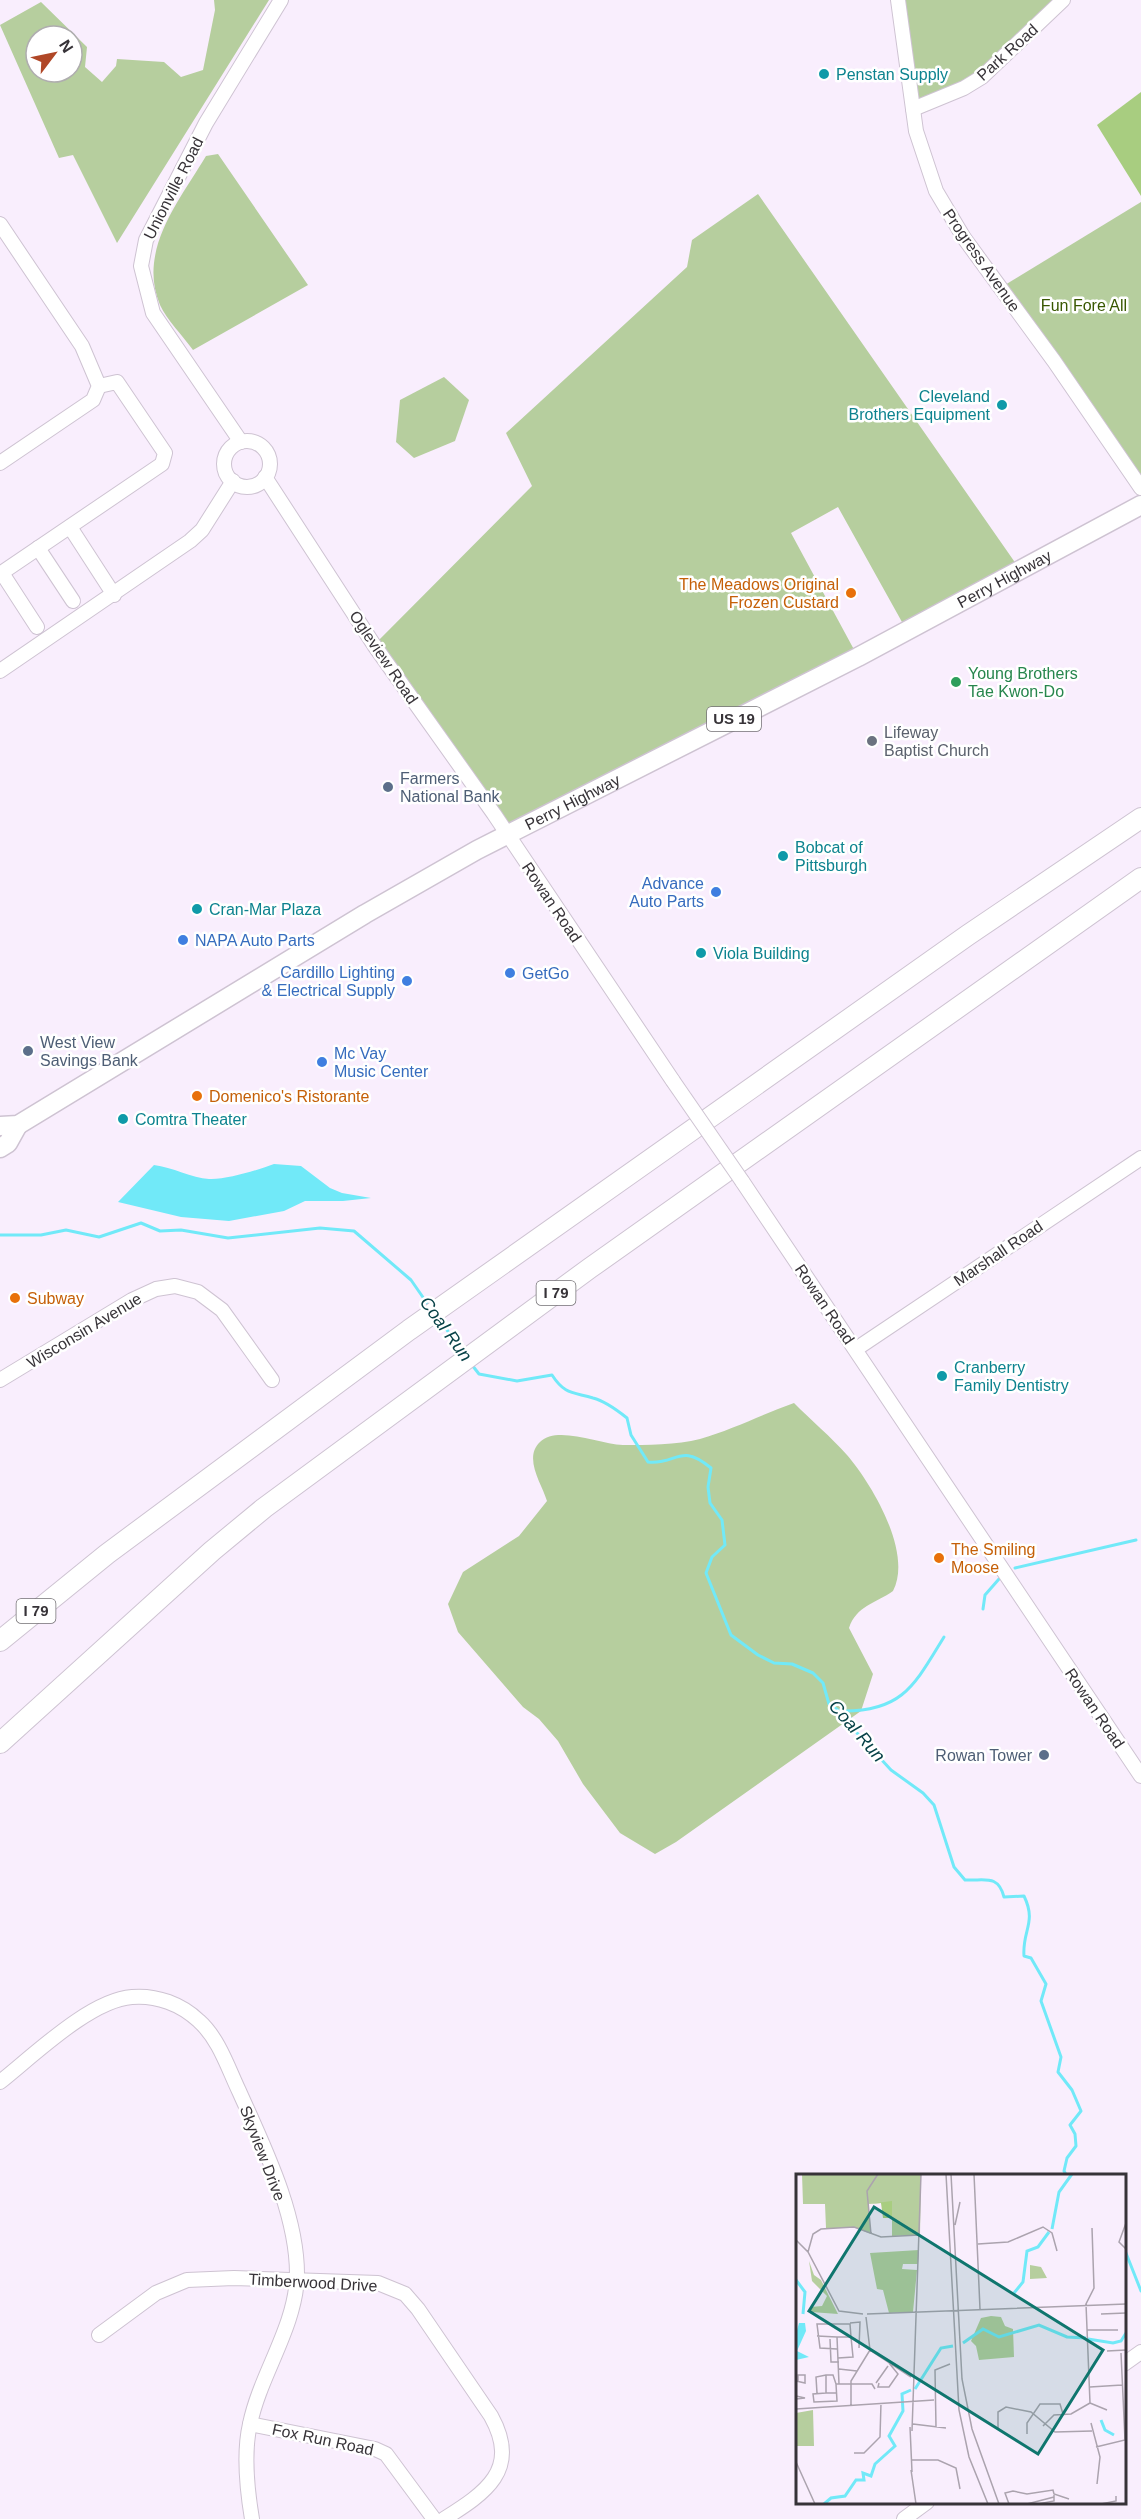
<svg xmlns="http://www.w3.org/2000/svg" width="1141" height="2519" font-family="Arial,sans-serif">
<rect width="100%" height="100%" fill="#f9eefd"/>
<g fill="#b6ce9e" fill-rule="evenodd">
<path d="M214 0H269L117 243 73 155 59 158 0 25 41 2 87 47 85 67 102 82 116 66 117 59 164 62 181 77 203 70 215 10ZM36 36H72V72H36Z"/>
<polygon points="895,0 1063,0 989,70 913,109"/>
<path d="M218 154 308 285 193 350C183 336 167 320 160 305 137 250 180 200 206 156Z"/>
<polygon points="758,194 1021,571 907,631 838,507 791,533 858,657 507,834 374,645 532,486 506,433 687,267 692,240"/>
<polygon points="1141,202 1141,488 1000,288"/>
<polygon points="444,377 469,400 455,441 414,458 396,442 400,400"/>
<path d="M794 1403C811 1420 831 1437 847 1455 872 1484 913 1553 893 1591 876 1603 856 1606 849 1628L873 1674 861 1711 676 1842 655 1854 620 1833 583 1784 558 1741 539 1719 523 1707 458 1632 448 1604 463 1572 519 1536 547 1501C542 1484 523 1458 540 1442 557 1425 599 1444 623 1445 646 1445 677 1445 700 1439 732 1430 763 1414 794 1403Z"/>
</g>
<polygon fill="#a8cd80" points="1141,92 1141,196 1097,125"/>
<path fill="#71e9f8" d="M274 1164 301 1166 330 1188 342 1193 371 1198 343 1201H305L284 1211 229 1221 181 1217 118 1202 154 1165C172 1167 192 1178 209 1179 226 1180 258 1170 274 1164Z"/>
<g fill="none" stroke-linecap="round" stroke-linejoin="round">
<g stroke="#71e9f8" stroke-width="3">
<polyline points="0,1235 41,1235 66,1230 99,1237 141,1223 160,1231 181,1230 228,1238 320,1228 354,1231 411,1280 429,1306"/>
<polyline points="439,1319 463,1352"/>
<path d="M472 1365 479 1374 517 1381 552 1375C565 1395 573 1392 593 1398 605 1401 617 1410 627 1418L631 1435 648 1462C677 1465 680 1442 711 1468L708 1487 710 1503 722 1520 725 1545 712 1557 706 1573 731 1635 758 1655 774 1663 792 1664 813 1673 823 1683 829 1704 851 1719 857 1733 891 1770 923 1793 934 1805 954 1867 965 1880C985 1881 998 1874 1004 1897L1024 1896C1037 1923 1022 1930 1024 1956L1031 1958 1046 1984 1041 2001 1061 2057 1058 2072 1072 2090 1081 2111 1070 2125 1075 2134 1076 2146 1067 2158 1064 2171 1067 2176"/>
<polyline points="1015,1568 1136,1540"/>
<polyline points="983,1609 985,1595 999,1579"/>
<path d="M842 1711C903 1712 915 1684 944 1637"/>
<polyline points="1124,2248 1141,2291"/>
</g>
<g stroke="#cec3d2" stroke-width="16">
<g id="minor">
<polyline points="898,0 916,131 936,191 964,238 1054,361 1141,488"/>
<polyline points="913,109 964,88 982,77 1063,0"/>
<polyline points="0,224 82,346 99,386 93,400 0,463"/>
<circle cx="247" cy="464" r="23"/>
<polyline points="241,442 153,313 141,266 146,240 206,123 281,0"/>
<polyline points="265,477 374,645 494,814 673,1081"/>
<polyline points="70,527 114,595"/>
<polyline points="38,548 73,601"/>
<polyline points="2,573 37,627"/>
<polyline points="0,574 162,464 165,453 117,382 99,386"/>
<polyline points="0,671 190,541 202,530 233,481"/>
<polyline points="742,1181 1141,1776"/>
<polyline points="856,1349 1141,1158"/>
<polyline points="0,1380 132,1300 156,1289 175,1286 198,1292 222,1310 272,1380"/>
<path d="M0 2082C33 2056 90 2000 132 1997 157 1995 181 2004 199 2021 219 2039 228 2068 239 2091 264 2147 298 2215 297 2277 295 2328 260 2375 250 2424 243 2454 247 2489 252 2519"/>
<path d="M99 2335 156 2293 187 2280 234 2278 378 2283 405 2294 418 2309 491 2416C521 2470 485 2493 444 2519"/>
<polyline points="1124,2364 1141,2352"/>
<polyline points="250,2424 375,2449 386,2454 434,2519"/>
<polyline points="904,2519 927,2502"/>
</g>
</g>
<g stroke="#cec3d2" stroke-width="21">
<g id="major">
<path id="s1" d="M0 1126 18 1125 365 914 477 850 858 657 1141 505"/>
<polyline points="0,1148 8,1143 18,1125"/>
</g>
</g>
<g stroke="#cec3d2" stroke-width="22">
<g id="highway">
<polyline points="0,1641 107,1554 409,1330 968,935 1141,818"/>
<polyline points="0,1743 212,1551 264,1508 590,1268 1141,878"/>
</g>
</g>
<use href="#minor" stroke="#fff" stroke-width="14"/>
<use href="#major" stroke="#fff" stroke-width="18"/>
<use href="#highway" stroke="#fff" stroke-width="20"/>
<g stroke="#cec3d2" stroke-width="16" stroke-linecap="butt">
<polyline id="minor-bridge" points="673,1081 742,1181"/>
</g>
<use href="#minor-bridge" stroke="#fff" stroke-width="14"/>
</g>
<g fill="#0f9aa8" stroke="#fff" stroke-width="2">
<circle cx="824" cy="74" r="6"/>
<circle cx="1002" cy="405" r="6"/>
<circle cx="783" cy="856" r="6"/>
<circle cx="197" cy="909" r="6"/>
<circle cx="701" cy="953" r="6"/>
<circle cx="123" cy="1119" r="6"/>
<circle cx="942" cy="1376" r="6"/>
</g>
<g fill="#e8710a" stroke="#fff" stroke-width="2">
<circle cx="851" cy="593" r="6"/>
<circle cx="197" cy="1096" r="6"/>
<circle cx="15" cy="1298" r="6"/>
<circle cx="939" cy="1558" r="6"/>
</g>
<circle fill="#2e9e5b" stroke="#fff" stroke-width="2" cx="956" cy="682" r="6"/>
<circle fill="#6b7280" stroke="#fff" stroke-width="2" cx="872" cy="741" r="6"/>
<g fill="#5c6f8a" stroke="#fff" stroke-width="2">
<circle cx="388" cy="787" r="6"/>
<circle cx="28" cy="1051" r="6"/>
<circle cx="1044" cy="1755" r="6"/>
</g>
<g fill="#3f7fe0" stroke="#fff" stroke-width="2">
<circle cx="716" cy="892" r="6"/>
<circle cx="183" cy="940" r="6"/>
<circle cx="510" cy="973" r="6"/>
<circle cx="407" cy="981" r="6"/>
<circle cx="322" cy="1062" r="6"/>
</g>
<g text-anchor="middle" stroke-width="5" stroke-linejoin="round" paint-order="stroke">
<g fill="#fff" stroke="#737074" stroke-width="1.5">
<rect x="707" y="707" width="54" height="24" rx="4.5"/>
<rect x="536.5" y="1281" width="39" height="24" rx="4.5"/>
<rect x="16.5" y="1599" width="39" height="24" rx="4.5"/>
</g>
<g font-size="15" font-weight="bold" fill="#373338">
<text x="734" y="724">US 19</text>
<text x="556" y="1298">I 79</text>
<text x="36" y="1616">I 79</text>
</g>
<g font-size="16" fill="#373338" stroke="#fff">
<text transform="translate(1007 52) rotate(-42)" y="6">Park Road</text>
<text transform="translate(173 188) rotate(-63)" y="6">Unionville Road</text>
<text transform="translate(982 260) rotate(55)" y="6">Progress Avenue</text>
<text dy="6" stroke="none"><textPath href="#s1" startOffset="1146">Perry Highway</textPath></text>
<text transform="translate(384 657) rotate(56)" y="6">Ogleview Road</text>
<text dy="6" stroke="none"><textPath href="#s1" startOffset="660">Perry Highway</textPath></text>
<text transform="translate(552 902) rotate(56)" y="6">Rowan Road</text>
<text transform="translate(998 1253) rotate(-34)" y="6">Marshall Road</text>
<text transform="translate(825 1304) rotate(56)" y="6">Rowan Road</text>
<text transform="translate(84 1330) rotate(-31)" y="6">Wisconsin Avenue</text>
<text transform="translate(1095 1708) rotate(56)" y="6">Rowan Road</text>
<text transform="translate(263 2153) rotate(69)" y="6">Skyview Drive</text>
<text transform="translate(313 2282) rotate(3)" y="6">Timberwood Drive</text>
<text transform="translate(323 2439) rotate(12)" y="6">Fox Run Road</text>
</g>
<g font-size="16" fill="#0d838f" stroke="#fff" text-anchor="start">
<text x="836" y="80">Penstan Supply</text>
<text x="990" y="402" text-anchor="end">Cleveland<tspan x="990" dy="18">Brothers Equipment</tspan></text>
<text x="795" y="853">Bobcat of<tspan x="795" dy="18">Pittsburgh</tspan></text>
<text x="209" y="915">Cran-Mar Plaza</text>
<text x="713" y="959">Viola Building</text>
<text x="135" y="1125">Comtra Theater</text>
<text x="954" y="1373">Cranberry<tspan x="954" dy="18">Family Dentistry</tspan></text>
</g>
<g font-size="16" fill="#385700" stroke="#fff">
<text x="1084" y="311">Fun Fore All</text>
</g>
<g font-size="16" fill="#c56008" stroke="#fff" text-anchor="start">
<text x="839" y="590" text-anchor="end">The Meadows Original<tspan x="839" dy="18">Frozen Custard</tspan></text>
<text x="209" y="1102">Domenico's Ristorante</text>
<text x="27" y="1304">Subway</text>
<text x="951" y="1555">The Smiling<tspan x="951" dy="18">Moose</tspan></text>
</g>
<g font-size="16" fill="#27864d" stroke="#fff" text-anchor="start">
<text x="968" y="679">Young Brothers<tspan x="968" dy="18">Tae Kwon-Do</tspan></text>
</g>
<g font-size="16" fill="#5b616d" stroke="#fff" text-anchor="start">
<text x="884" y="738">Lifeway<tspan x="884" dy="18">Baptist Church</tspan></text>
</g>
<g font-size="16" fill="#4e5e75" stroke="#fff" text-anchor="start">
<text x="400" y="784">Farmers<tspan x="400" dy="18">National Bank</tspan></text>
<text x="40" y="1048">West View<tspan x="40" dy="18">Savings Bank</tspan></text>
<text x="1032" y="1761" text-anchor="end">Rowan Tower</text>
</g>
<g font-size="16" fill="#366cbe" stroke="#fff" text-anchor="start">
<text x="704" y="889" text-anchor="end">Advance<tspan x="704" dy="18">Auto Parts</tspan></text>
<text x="195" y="946">NAPA Auto Parts</text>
<text x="395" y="978" text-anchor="end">Cardillo Lighting<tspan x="395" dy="18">&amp; Electrical Supply</tspan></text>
<text x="522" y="979">GetGo</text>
<text x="334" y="1059">Mc Vay<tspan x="334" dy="18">Music Center</tspan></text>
</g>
<g font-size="18" font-style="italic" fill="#084248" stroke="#fff">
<text transform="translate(446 1329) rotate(54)" y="6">Coal Run</text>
<text transform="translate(857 1731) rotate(49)" y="6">Coal Run</text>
</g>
</g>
<g transform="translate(796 2174)">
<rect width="330" height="330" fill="#f9eefd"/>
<path d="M6 0H125L124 61 96 62V44L85 29 72 30 75 60 60 54H30L29 30H7ZM123 76 122 90H107L106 95 121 96 117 138 93 139 87 116 81 115 74 79ZM13 87 18 101 25 106 42 140 15 138V133L26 132 31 122 16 107ZM234 91 245 93 251 104 234 105ZM195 142 205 143 209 152 217 155 218 183 183 186 180 172 175 167 185 144ZM17 236 18 272H0V239Z" fill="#b6ce9e"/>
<path d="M96 27V44H87L85 29 72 30Z" fill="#a8cd80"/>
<path d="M3 149H9L10 157 1 177 13 183 0 186V160Z" fill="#71e9f8"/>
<path fill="none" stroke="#71e9f8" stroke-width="3" d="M256 55 263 18 276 0M0 106 9 118 7 140M218 119 227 108 231 77 242 73 253 58M292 165 317 169 325 167 330 159M167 169 187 155 203 163 243 151 271 163 290 164M119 215 145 174 157 172M305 246 309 256 318 261M28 330 35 324 49 322 60 306H68L67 299 75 302 79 290 99 272 93 262 107 237 106 220 115 216"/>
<path fill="none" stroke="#aba3ae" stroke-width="1.5" d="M150 0 163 236 173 283 192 330M155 0 166 205 176 255 203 330M178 0 184 135M330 49 323 68 330 75M159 51 164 28M75 60 71 17 82 0M0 66 12 78 43 137 67 140M182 70 212 68 247 53 256 59 261 77M12 78 17 60 25 55 58 53 85 63 123 61M71 140 330 130M305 140 330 139M70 143 74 176M54 149 64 148 63 174M291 156H322M21 162 41 163M34 165 35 188H43M41 175 24 174 21 150H54L55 163M74 176 115 203M311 177 330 176M42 184 57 183 55 163H41L43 210M43 195 61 197M0 207 9 209V201H2V207M80 209 92 192M83 209 82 213H93L102 200 93 189M40 210 37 201H30V219H40M294 213 326 211M21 219 20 203 30 201M30 219 17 220 18 228 41 227 40 210H76L79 215M0 222 9 224 0 225M294 229 290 130 298 114 296 54M294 229 311 236M55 231V207L74 176M0 235 138 226M295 249 304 283 301 310M117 250 150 254M247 252 258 241 275 240 294 229M114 253 116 298M140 253 139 196 154 190M202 256V238L210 233 235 238 259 258 296 257M116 257 125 0M231 260V249L244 230H264L267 240M300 273 329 266 325 179M58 279H68L84 263 85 229M115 286H142L160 294 164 315M0 288 19 330M115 296 120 330M213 330 209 319 217 317 231 320 257 316 258 320 273 325M231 330 258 323M242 330 258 327V321M305 330 320 327V322"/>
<path fill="#0f766e" fill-opacity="0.15" stroke="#0f766e" stroke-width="3" d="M78 33 307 176 242 280 13 137Z"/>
<rect width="330" height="330" fill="none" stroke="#373338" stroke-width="3"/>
</g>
<g transform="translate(54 54) rotate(58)"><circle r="28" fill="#ffffff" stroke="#afadaf" stroke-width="1.5"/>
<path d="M0-4.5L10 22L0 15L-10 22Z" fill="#b04727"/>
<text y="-9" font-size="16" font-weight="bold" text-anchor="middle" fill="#373338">N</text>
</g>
</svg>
